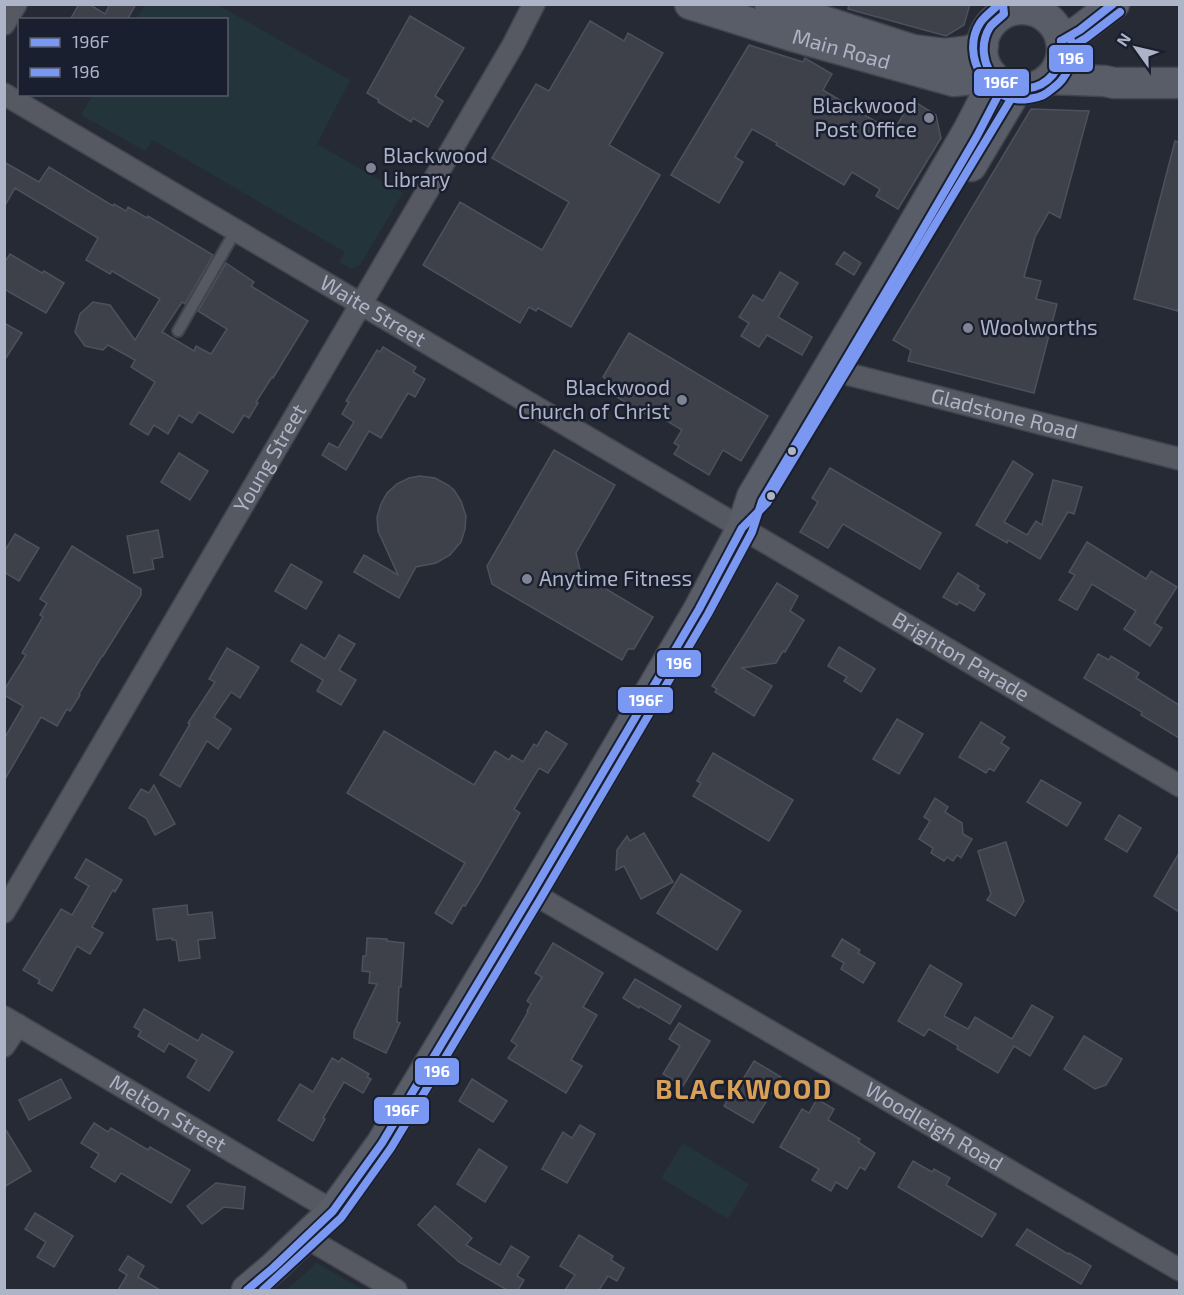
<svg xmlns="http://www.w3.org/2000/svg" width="1184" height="1295" font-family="'Exo 2',sans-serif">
<rect width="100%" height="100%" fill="#262a34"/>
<g fill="#23343a">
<polygon points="145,5 218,5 350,80 317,144 403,193 360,265 351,269 339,262 345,252 153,140 145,151 81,115 93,95 226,94 226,20 136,19"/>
<polygon points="683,1143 749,1184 728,1219 661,1178"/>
<polygon points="317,1263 363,1290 286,1290"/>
</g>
<g fill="#3e414a" stroke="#4d515c" stroke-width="1.5">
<polygon points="79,4 89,4 105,14 110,4 136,4 127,20 70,20"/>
<polygon points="849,4 970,4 964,25 946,36 848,9"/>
<polygon points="410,16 464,48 435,96 443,101 428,127 413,118 411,122 378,102 379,100 367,93"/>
<polygon points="590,21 624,41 628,33 663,53 609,145 660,175 571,327 538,308 536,311 529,307 520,323 423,265 460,202 542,250 569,202 492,158 536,84 549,91"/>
<polygon points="749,45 803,62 805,58 832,74 823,90 893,132 912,100 936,115 941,138 898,209 876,196 880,189 852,172 844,185 776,145 777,143 752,129 735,157 743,162 719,203 671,175"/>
<polygon points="1031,109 1089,111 1060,218 1049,212 1035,237 1024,277 1041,281 1036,299 1057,304 1034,393 908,361 911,350 893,340"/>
<polygon points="1175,141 1179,142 1179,303 1178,311 1134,299"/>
<polygon points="4,162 39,182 49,167 113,206 114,204 126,211 128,207 147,218 148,216 213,255 185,304 182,302 162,332 194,351 196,346 211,354 227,329 198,311 226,263 254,282 251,286 308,321 273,378 272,377 256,402 258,403 249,418 244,415 233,433 199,412 192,423 179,415 168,434 154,425 148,435 130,424 155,382 131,367 135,360 108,345 103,350 85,346 75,332 80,314 93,302 110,305 135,340 160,299 112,271 110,274 86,260 98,238 15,188 4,207"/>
<polygon points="844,252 861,263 854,275 836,264"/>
<polygon points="10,254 42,273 44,271 64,283 46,313 4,289 4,263"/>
<polygon points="780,272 798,283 778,317 812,337 802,355 767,335 759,347 741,336 749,323 739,317 753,295 763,301"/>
<polygon points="4,323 22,333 4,361"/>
<polygon points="629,333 768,416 741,461 723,450 709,475 674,454 679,446 674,443 682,430 649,410 647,415 605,390 610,381 603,377"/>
<polygon points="383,347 416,367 413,372 425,379 415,397 408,393 381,438 369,431 346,470 322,455 329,443 338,448 354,422 342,414 349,402 346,401 377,350 380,352"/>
<polygon points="554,450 615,485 576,553 581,574 653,617 634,649 628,649 622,660 492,584 487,566"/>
<polygon points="179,453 208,471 190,500 161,482"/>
<polygon points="1013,461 1033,474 1004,522 1027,535 1036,521 1042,525 1053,480 1082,487 1074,514 1068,512 1040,559 1008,540 1007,543 976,525"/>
<polygon points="830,468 941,533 920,569 843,524 828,548 800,532 818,502 812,498"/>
<polygon points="420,476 435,478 448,485 454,490 461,501 466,516 465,529 461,542 450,555 436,563 416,567 399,598 354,572 364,555 398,575 378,531 377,517 381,504 387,493 397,484 409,478"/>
<polygon points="158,530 163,557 152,559 154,569 134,573 127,536"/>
<polygon points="15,534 39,548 19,581 4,572 4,552"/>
<polygon points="1087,542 1146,579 1151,571 1177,587 1154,623 1162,628 1150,646 1124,629 1136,611 1092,584 1077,610 1059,600 1075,575 1069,572"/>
<polygon points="72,546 141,589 141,595 103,656 102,656 79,694 80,695 70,711 67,709 57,726 41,717 4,781 4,739 23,706 4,695 4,690 26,655 22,653 43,617 40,615 47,603 40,599"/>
<polygon points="291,564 322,582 306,609 275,591"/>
<polygon points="958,573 979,586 977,589 985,594 974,611 959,602 957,605 943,597"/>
<polygon points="777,583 798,596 790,611 804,620 785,652 783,651 776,663 742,668 772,686 754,716 715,692 717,689 712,686"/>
<polygon points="339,635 355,644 339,670 356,680 341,705 317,691 323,680 291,661 301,644 325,659"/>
<polygon points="839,647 875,669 861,692 844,681 847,677 828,666"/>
<polygon points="227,648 259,667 240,698 231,692 214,717 231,729 218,749 207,741 180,787 160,775 190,724 188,723 215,682 209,679"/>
<polygon points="1098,654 1109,660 1111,656 1139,673 1136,678 1179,705 1179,738 1141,715 1142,712 1084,678"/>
<polygon points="897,719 923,734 899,774 873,759"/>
<polygon points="981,722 1005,737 1001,743 1009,748 994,771 989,768 986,773 959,757"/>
<polygon points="384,731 474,785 495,751 509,760 512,755 523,762 534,744 537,746 546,731 567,744 548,773 539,768 514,809 520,813 478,885 465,906 463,905 452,924 435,913 465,863 347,793"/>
<polygon points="713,753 793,800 769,841 693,796 701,783 697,781"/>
<polygon points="1041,780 1081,803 1067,826 1027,802"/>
<polygon points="154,785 175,824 155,835 146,818 129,808 141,789 149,793"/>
<polygon points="935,798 948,807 945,812 962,823 963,834 972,839 961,858 957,855 953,861 947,857 944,861 931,853 933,848 919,839 930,821 924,817"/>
<polygon points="1119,815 1141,828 1127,852 1105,839"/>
<polygon points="644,833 673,882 641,899 624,866 616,870 617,850 627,836 630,841"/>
<polygon points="1006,842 1024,901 1015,916 987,900 991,894 978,851"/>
<polygon points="1179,853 1179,912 1154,896"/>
<polygon points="86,859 122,880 115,892 113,890 92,927 103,933 90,954 77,946 52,991 38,983 40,980 23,970 61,909 72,915 89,886 75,878"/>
<polygon points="681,874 741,911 717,950 657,913"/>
<polygon points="187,905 188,915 212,912 215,938 198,940 200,958 179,961 176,940 172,940 172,938 157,940 153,909"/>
<polygon points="367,938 387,939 387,941 404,943 401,987 399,987 397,1022 400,1023 386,1053 354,1038 354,1032 377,984 369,983 370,972 362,971 363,956 366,956"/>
<polygon points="842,939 860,950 858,953 875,963 863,983 841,969 844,963 832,956"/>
<polygon points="553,943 603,973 583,1007 597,1015 571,1060 582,1066 566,1093 508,1058 517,1045 511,1041 528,1012 527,1011 531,1004 527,1001 542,977 535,973"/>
<polygon points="930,965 962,984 944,1016 968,1029 975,1017 1012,1039 1032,1005 1053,1017 1030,1056 1014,1046 998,1073 957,1049 958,1046 929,1029 924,1036 898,1021"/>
<polygon points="635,979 681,1006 670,1024 640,1006 639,1008 623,998"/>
<polygon points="144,1009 198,1041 202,1034 233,1052 209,1091 187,1077 197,1060 169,1043 164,1052 138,1036 141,1031 134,1027"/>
<polygon points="679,1023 710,1041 683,1086 663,1074 680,1046 669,1039"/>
<polygon points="1084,1036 1122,1059 1106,1085 1095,1089 1064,1069"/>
<polygon points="332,1058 339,1062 342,1058 369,1074 367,1077 371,1079 363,1093 344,1082 323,1118 325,1119 313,1141 278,1120 300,1084 313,1092"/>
<polygon points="754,1061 781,1077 753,1123 724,1106 732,1093 734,1094"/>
<polygon points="61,1079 71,1098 29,1120 19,1100"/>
<polygon points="472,1079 507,1101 493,1122 459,1101"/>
<polygon points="817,1099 834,1109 828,1120 860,1139 858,1142 875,1153 865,1170 860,1167 847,1189 836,1182 831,1191 812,1180 819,1169 780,1147 802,1109 809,1113"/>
<polygon points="94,1123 108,1132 111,1128 148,1150 150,1147 190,1170 171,1203 121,1173 115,1182 91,1167 99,1154 81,1143"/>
<polygon points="580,1125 595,1134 567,1183 542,1169 563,1132 572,1138"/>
<polygon points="4,1127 31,1171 4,1187"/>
<polygon points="479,1149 507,1167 485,1202 457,1184"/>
<polygon points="913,1161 932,1172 934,1169 950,1178 946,1185 996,1214 982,1237 898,1187"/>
<polygon points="216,1183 245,1187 243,1209 224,1207 202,1224 187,1206"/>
<polygon points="435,1206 472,1238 466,1245 500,1265 511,1246 529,1257 517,1276 524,1280 518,1290 507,1290 459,1262 418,1225"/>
<polygon points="35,1213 73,1236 54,1267 37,1257 46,1242 25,1229"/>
<polygon points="1027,1229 1068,1254 1069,1253 1091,1266 1081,1284 1016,1245"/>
<polygon points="579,1235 613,1256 611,1260 624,1268 617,1281 608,1276 599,1290 565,1290 575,1275 560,1266"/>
<polygon points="128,1256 144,1266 138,1277 160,1290 118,1290 127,1275 119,1270"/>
</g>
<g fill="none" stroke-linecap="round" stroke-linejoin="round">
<g stroke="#42454d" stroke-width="14">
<polyline id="lane" points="178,331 236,230"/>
</g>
<g stroke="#42454d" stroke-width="24">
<g id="street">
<polyline points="1003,4 1004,14"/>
<polyline points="4,24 16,4"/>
<path id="s1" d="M4 94 1180 786"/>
<path id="s2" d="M828 369 1180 459"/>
<path id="s3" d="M532 893 1180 1270"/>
<path id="s4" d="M4 912 513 45 534 4"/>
<path id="s5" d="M4 1017 333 1211"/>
<polyline points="4,1046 18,1025"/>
<polyline points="305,1237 396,1290"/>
</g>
</g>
<g stroke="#42454d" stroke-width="33">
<g id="secondary">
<path id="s6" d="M690 4 789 35 954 81 973 79 991 74"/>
<polyline points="770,4 913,50 945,54 969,51 983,45"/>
<circle cx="1022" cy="49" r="40"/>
<polyline points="1061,41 1080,30 1114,4"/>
<polyline points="1049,79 1105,81 1114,83 1180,83"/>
<polyline points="971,166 1017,89"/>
<polyline points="247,1290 273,1268 333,1211 382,1143 532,893 699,609 742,528 752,497 900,248 968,131 995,79"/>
</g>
</g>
<use href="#lane" stroke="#565862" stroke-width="10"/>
<use href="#street" stroke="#565862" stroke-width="21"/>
<use href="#secondary" stroke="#595d67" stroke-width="30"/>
<g stroke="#191f2f" stroke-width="12">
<g id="bus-1">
<path d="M1003 4 1004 14C1000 18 994 22 990 27 985 35 983 45 984 54 990 105 1068 99 1061 41"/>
<polyline points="1061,41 1080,30 1113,4"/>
<polyline points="247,1290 273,1268 333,1211 382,1143 532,893 699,609 742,528 767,503 1017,89"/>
</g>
</g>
<g stroke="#191f2f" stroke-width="12">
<g id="bus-2">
<path d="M997 6C991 12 984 17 980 23 959 56 989 105 1028 99 1032 98 1037 98 1041 96 1045 95 1049 91 1052 89 1069 77 1074 59 1071 40"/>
<polyline points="1066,50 1086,38 1120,12"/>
<polyline points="263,1290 341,1218 391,1148 541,898 708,614 752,532 762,501 909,253 977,136 1004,84"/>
</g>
</g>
<use href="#bus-1" stroke="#7a97f1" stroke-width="8"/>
<use href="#bus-2" stroke="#7a97f1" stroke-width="8"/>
</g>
<g fill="#7e8494" stroke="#191f2f" stroke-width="2">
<circle cx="929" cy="118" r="6"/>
<circle cx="371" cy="168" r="6"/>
<circle cx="968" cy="328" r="6"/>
<circle cx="682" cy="400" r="6"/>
<circle cx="527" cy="579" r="6"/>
</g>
<g fill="#aeb4c7" stroke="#191f2f" stroke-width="2">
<circle cx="792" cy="451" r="5"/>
<circle cx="771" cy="496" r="5"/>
</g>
<g text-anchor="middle" stroke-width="5" stroke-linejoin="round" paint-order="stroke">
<g font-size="21" fill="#aeb4c7" stroke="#191f2f">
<text dy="7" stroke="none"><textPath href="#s6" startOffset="158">Main Road</textPath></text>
<text dy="7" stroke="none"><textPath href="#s1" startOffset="428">Waite Street</textPath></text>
<text dy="7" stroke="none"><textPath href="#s2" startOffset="182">Gladstone Road</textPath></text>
<text dy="7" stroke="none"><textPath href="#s4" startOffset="526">Young Street</textPath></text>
<text dy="7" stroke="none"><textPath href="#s1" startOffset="1110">Brighton Parade</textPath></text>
<text dy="7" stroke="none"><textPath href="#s5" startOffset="190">Melton Street</textPath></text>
<text dy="7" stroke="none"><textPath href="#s3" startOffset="465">Woodleigh Road</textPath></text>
</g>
<g font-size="21" fill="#aeb4c7" stroke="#191f2f" text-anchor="start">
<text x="917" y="113" text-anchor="end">Blackwood<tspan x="917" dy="24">Post Office</tspan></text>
<text x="383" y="163">Blackwood<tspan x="383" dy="24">Library</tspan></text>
<text x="980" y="335">Woolworths</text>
<text x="670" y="395" text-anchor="end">Blackwood<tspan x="670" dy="24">Church of Christ</tspan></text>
<text x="539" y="586">Anytime Fitness</text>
</g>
<g font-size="27" font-weight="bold" letter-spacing="1.5" fill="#d9a057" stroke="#191f2f">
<text x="744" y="1099">BLACKWOOD</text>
</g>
</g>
<g stroke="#191f2f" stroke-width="2">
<rect x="1048" y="44" width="46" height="29" rx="6" fill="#7a97f1"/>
<rect x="973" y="68" width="57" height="29" rx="6" fill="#7a97f1"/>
<rect x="656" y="649" width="46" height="29" rx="6" fill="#7a97f1"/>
<rect x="617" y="686" width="57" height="28" rx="6" fill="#7a97f1"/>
<rect x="414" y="1057" width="46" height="29" rx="6" fill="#7a97f1"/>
<rect x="373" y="1096" width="57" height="29" rx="6" fill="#7a97f1"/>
</g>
<g font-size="16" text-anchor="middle" font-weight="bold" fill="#fff">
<text x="1071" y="64">196</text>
<text x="1001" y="88">196F</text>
<text x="679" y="669">196</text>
<text x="646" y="706">196F</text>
<text x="437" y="1077">196</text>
<text x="402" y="1116">196F</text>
</g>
<rect width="1184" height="1295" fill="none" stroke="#aeb4c7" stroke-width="12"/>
<rect x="18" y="18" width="210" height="78" fill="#191f2f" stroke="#555b6c" stroke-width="1.5"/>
<rect x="30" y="38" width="30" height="9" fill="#7a97f1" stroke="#555b6c" stroke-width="1.5"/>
<text x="72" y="48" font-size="18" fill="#aeb4c7">196F</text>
<rect x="30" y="68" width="30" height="9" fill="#7a97f1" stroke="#555b6c" stroke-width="1.5"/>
<text x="72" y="78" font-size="18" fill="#aeb4c7">196</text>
<g transform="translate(1136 48) rotate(304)" stroke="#191f2f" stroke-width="4.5" paint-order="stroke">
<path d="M0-4.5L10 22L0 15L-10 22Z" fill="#aeb4c7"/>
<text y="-9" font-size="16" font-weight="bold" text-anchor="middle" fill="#aeb4c7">N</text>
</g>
</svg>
